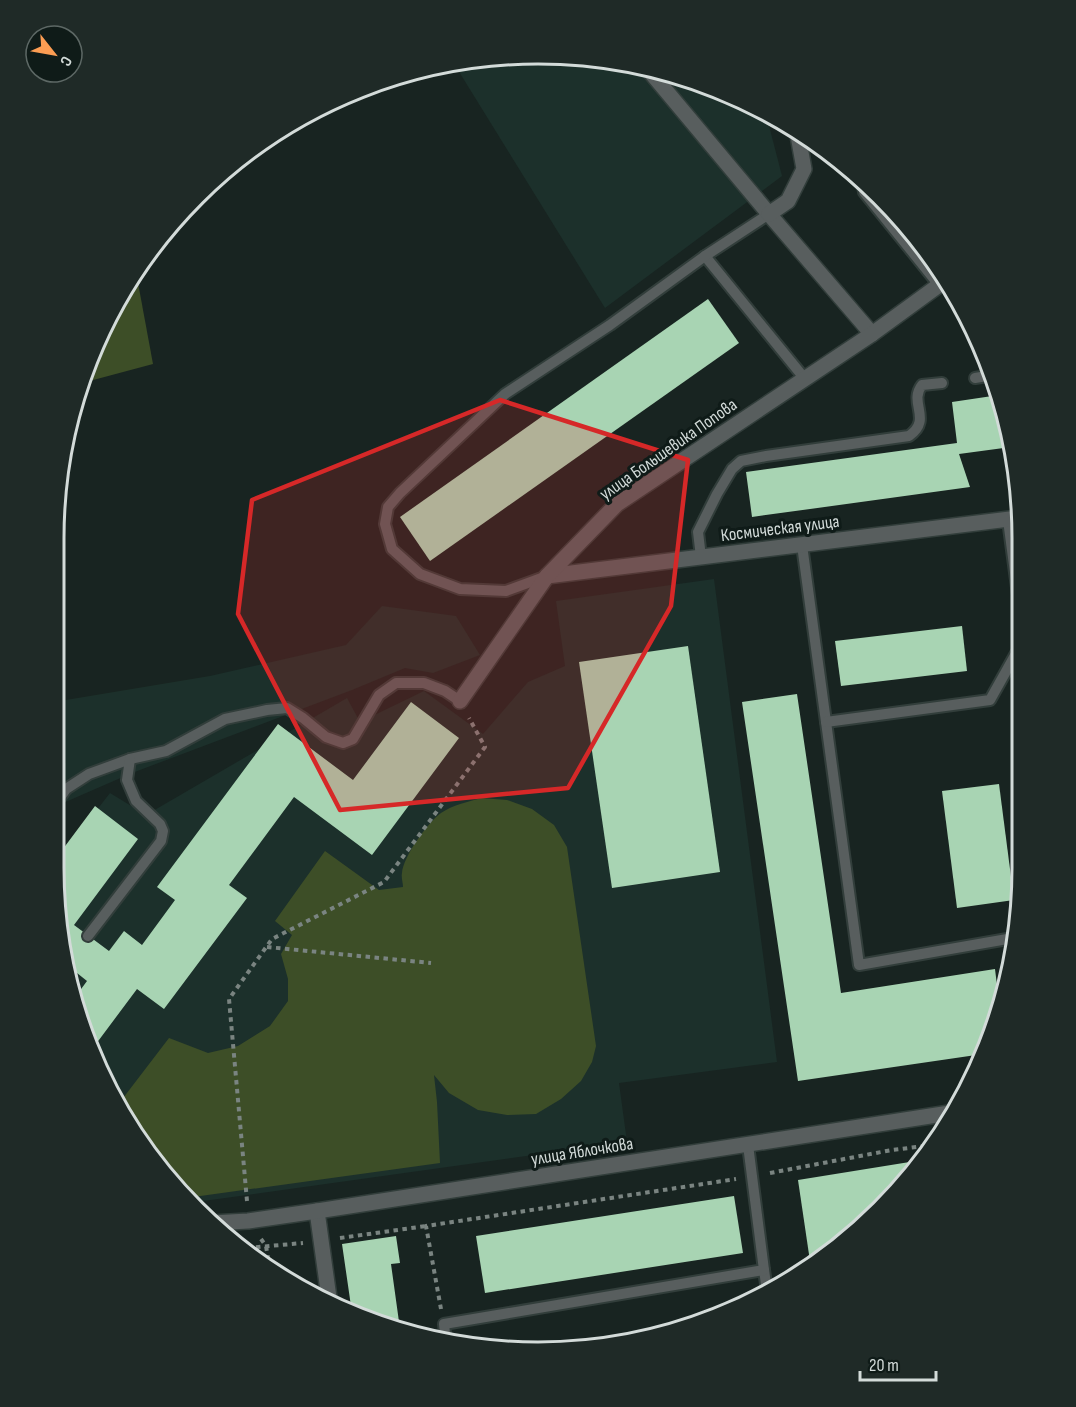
<svg xmlns="http://www.w3.org/2000/svg" width="1076" height="1407" font-family="'Sofia Sans Condensed',sans-serif">
<rect width="100%" height="100%" fill="#182421"/>
<g fill="#1c302b">
<polygon points="538,54 632,63 723,91 766,114 782,176 605,308 453,62"/>
<polygon points="714,579 777,1062 619,1083 627,1142 189,1203 119,1111 71,995 54,865 110,793 146,815 347,698 360,722 424,691 483,734 528,682 565,666 556,601"/>
<polygon points="382,606 456,616 480,655 433,673 405,668 352,690 132,773 54,807 54,702 210,676 346,645"/>
</g>
<g fill="#3d4e27">
<polygon points="136,272 153,364 82,383 104,324"/>
<path d="M481 798 507 800 532 809 554 825 567 847 596 1046 592 1062 581 1081 561 1099 536 1114 507 1115 478 1110 449 1093 434 1075 437 1102 440 1163 186 1198 119 1111 117 1106 169 1038 208 1053 238 1046 270 1026 288 1001V979L281 954 292 935 275 921 325 851 379 890 403 887C403 883 401 877 402 873 403 857 428 822 441 813 453 805 467 802 481 798Z"/>
</g>
<g fill="#a8d4b3">
<polygon points="708,299 739,343 430,561 400,517"/>
<polygon points="999,395 1011,447 959,454 970,487 752,517 746,472 957,443 952,402"/>
<polygon points="962,626 967,671 841,686 835,641"/>
<polygon points="688,646 720,872 612,888 579,662"/>
<polygon points="797,694 841,993 995,969 1000,1010 996,1025 983,1054 798,1081 742,702"/>
<polygon points="411,702 459,738 372,855 294,797 229,885 247,898 164,1009 137,989 93,1048 73,1000 87,981 67,965 54,861 95,806 138,839 74,925 109,951 124,931 142,945 175,900 157,887 278,724 353,780"/>
<polygon points="999,784 1014,900 957,908 942,791"/>
<polygon points="922,1160 902,1188 811,1268 798,1180"/>
<polygon points="734,1196 743,1253 485,1293 476,1236"/>
<polygon points="396,1236 400,1263 391,1264 400,1329 352,1313 342,1244"/>
</g>
<g fill="none" stroke-linecap="round" stroke-linejoin="round">
<g stroke="#323e3b" stroke-width="14">
<g id="lane">
<polyline points="862,180 864,192 939,285"/>
<polyline points="705,256 805,379"/>
<polyline points="975,378 993,375"/>
<polyline points="1008,520 1018,595"/>
<polyline points="802,545 859,965 1013,938 1014,947"/>
<path d="M701 557 698 532 717 494 732 469 741 461 766 456 909 436C933 419 908 403 922 385L942 383"/>
<polyline points="547,576 506,591 460,589 420,574 392,549 385,524 388,507 400,493 505,394 610,325 705,256 769,214"/>
<polyline points="826,722 990,700 1018,650"/>
<polyline points="54,806 66,789 89,774 130,759 166,751 225,719 267,710 287,708 303,718 326,737 343,743 353,739 379,695 396,683 424,683 445,691 460,701"/>
<polyline points="88,936 161,841 163,831 160,824 136,801 127,780 130,759"/>
<polyline points="764,1270 767,1291"/>
<polyline points="446,1344 444,1324 764,1270 748,1145"/>
</g>
</g>
<g stroke="#323e3b" stroke-width="18">
<g id="street">
<polyline points="647,68 769,214 872,334"/>
<polyline points="769,214 788,201 804,169 797,130"/>
<polyline points="547,576 1018,518"/>
<polyline points="460,701 547,576 617,504 872,334 946,280"/>
<polyline points="317,1211 330,1305"/>
<polyline points="212,1223 248,1221 317,1211 956,1112"/>
</g>
</g>
<g stroke="#7a8481" stroke-width="4" stroke-dasharray="4.5 4.5" stroke-linecap="butt">
<polyline points="267,947 431,963"/>
<polyline points="770,1173 892,1150 933,1145"/>
<polyline points="247,1201 229,999 272,939 384,882 485,747 469,718"/>
<polyline points="340,1238 426,1226"/>
<polyline points="261,1239 266,1246 269,1264"/>
<polyline points="247,1248 303,1243"/>
<polyline points="441,1309 426,1226 736,1179"/>
</g>
<use href="#lane" stroke="#585e5e" stroke-width="10"/>
<use href="#street" stroke="#585e5e" stroke-width="15"/>
</g>
<path fill="#d62828" fill-opacity="0.2" stroke="#d62828" stroke-width="4.5" stroke-linejoin="round" d="M500 400 688 460 671 606 568 788 340 810 238 614 252 500Z"/>
<g text-anchor="middle" stroke-width="6" stroke-linejoin="round" paint-order="stroke">
<g font-size="18" fill="#d3dbd9" stroke="#0f1b18">
<text transform="translate(668 449) rotate(-35)" y="6">улица Большевика Попова</text>
<text transform="translate(780 528) rotate(-7)" y="6">Космическая улица</text>
<text transform="translate(582 1151) rotate(-9)" y="6">улица Яблочкова</text>
</g>
</g>
<path d="M0 0H1076V1407H0ZM538 64H538A474 474 0 0 1 1012 538V868A474 474 0 0 1 538 1342H538A474 474 0 0 1 64 868V538A474 474 0 0 1 538 64Z" fill="#1f2a27" fill-rule="evenodd"/>
<path fill="none" stroke="#d3dbd9" stroke-width="3" d="M538 64H538A474 474 0 0 1 1012 538V868A474 474 0 0 1 538 1342H538A474 474 0 0 1 64 868V538A474 474 0 0 1 538 64Z"/>
<g transform="translate(54 54) rotate(121)"><circle r="28" fill="#0f1b18" stroke="#5d6865" stroke-width="1.5"/>
<path d="M0-4.5L10 22L0 15L-10 22Z" fill="#fc9d53"/>
<text y="-9" font-size="16" font-weight="bold" text-anchor="middle" fill="#d3dbd9">С</text>
</g>
<path d="M860 1371v9h76v-9" fill="none" stroke="#d3dbd9" stroke-width="3"/>
<text x="869" y="1371" font-size="18" fill="#d3dbd9" stroke="#0f1b18" stroke-width="4.5" paint-order="stroke">20 m</text>
</svg>
